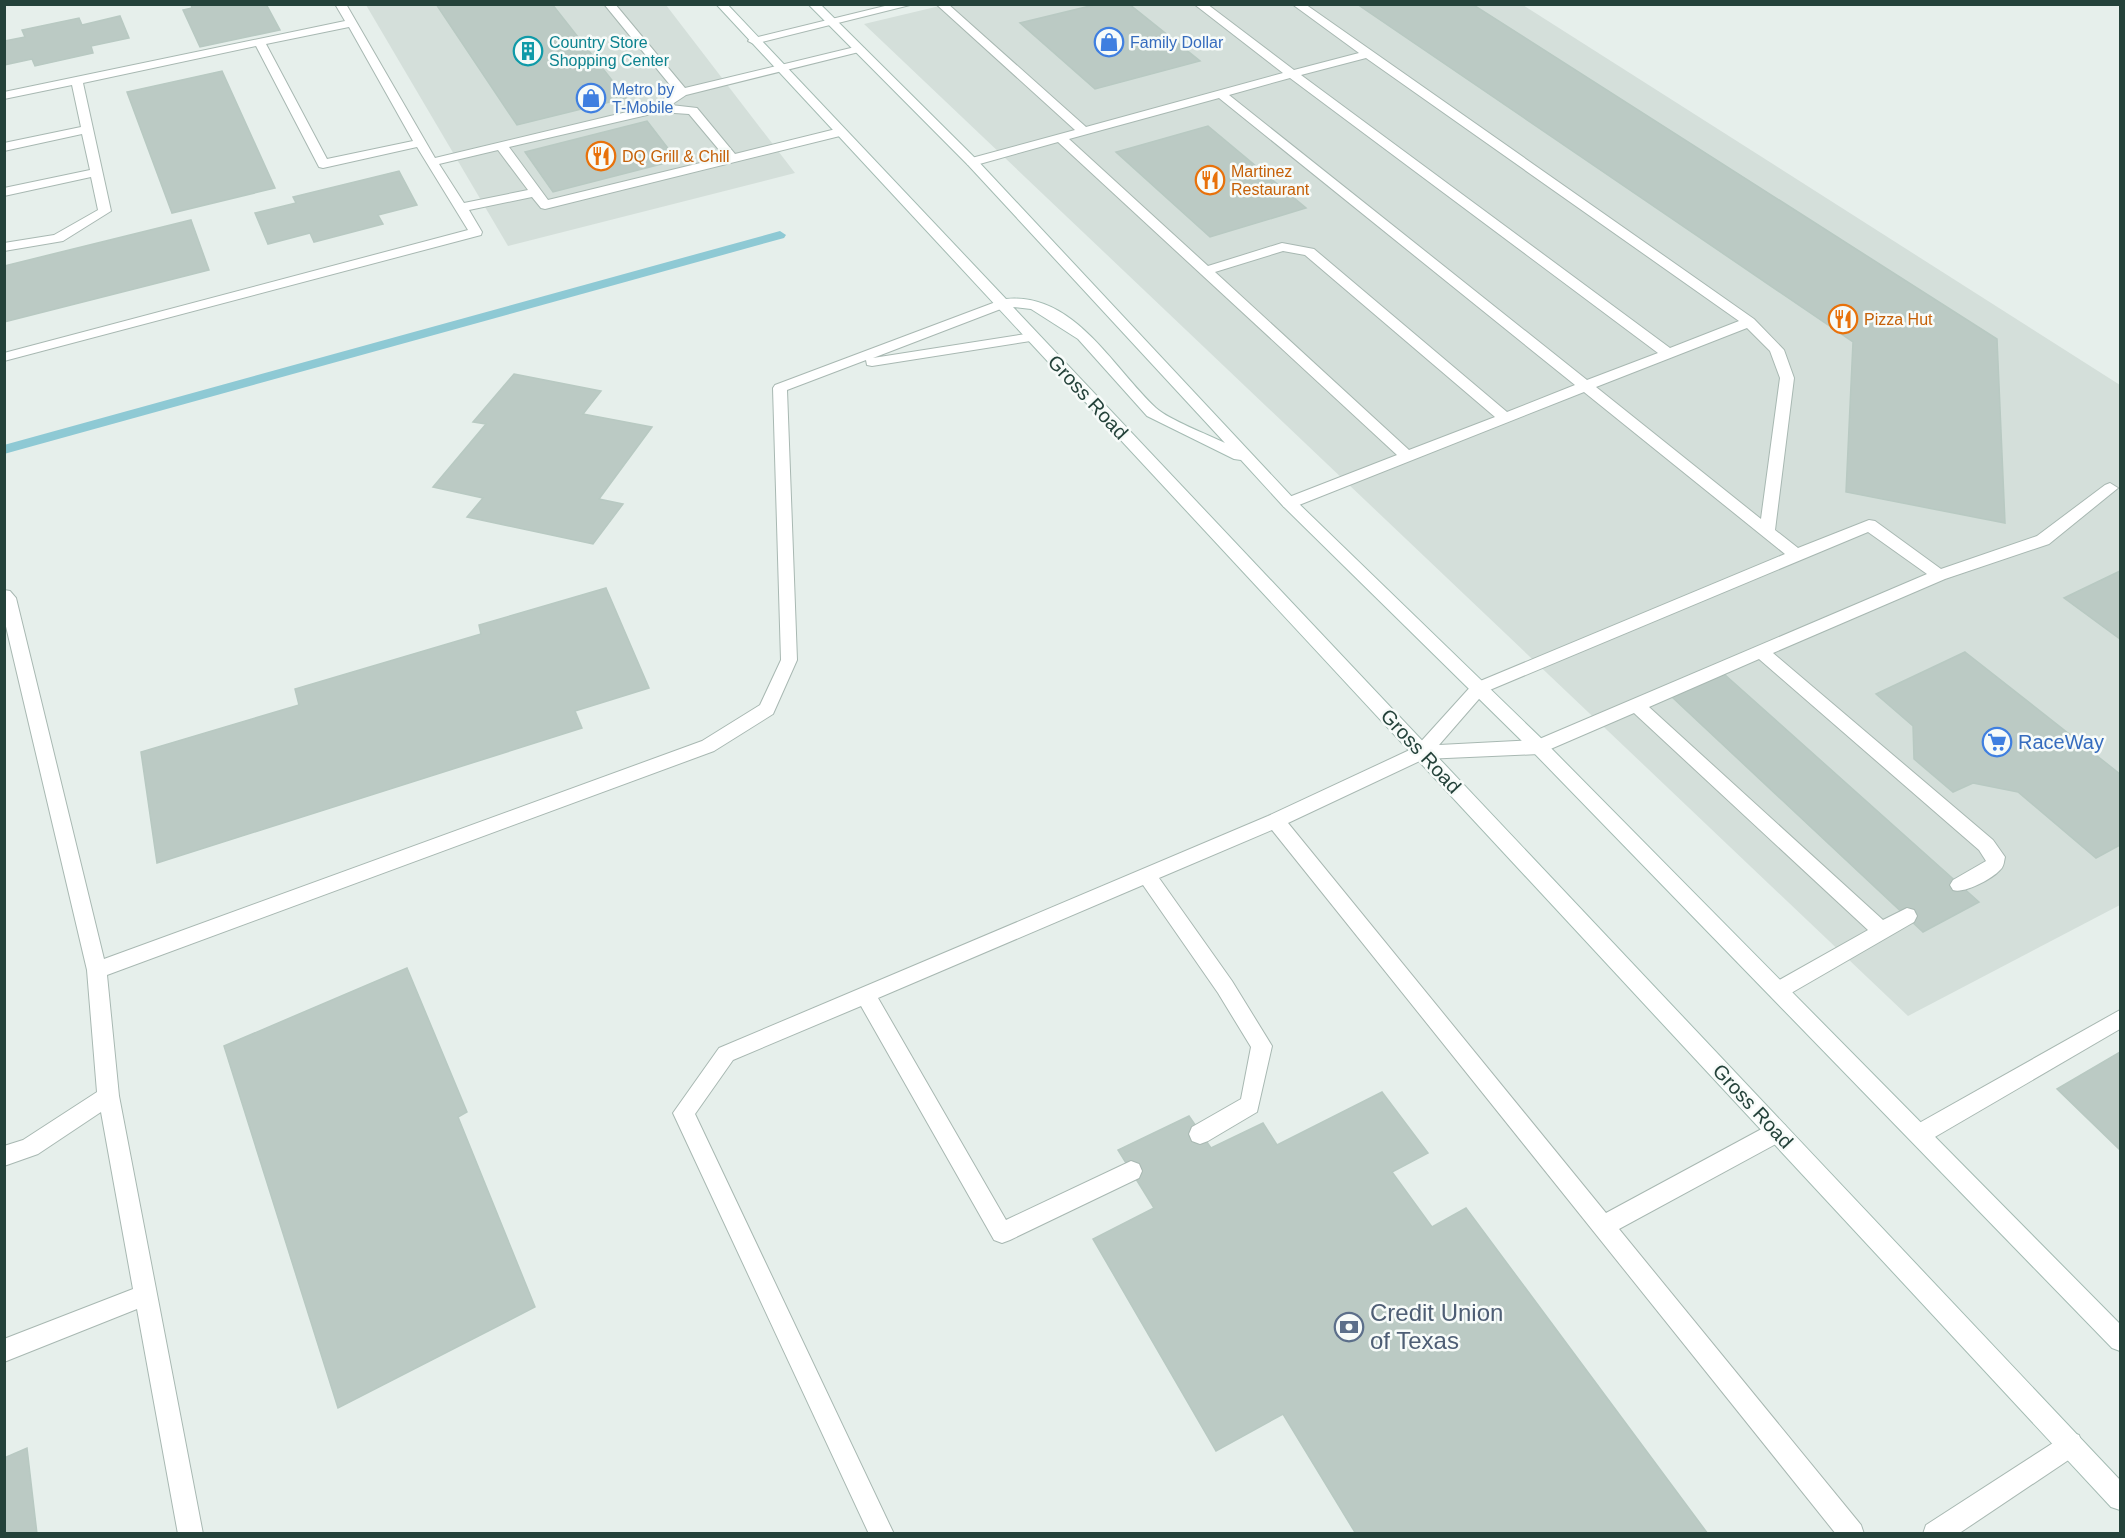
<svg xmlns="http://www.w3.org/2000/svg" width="2125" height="1538" font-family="Helvetica,sans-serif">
<rect width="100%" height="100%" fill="#e6efeb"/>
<g fill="#d4dfda">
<polygon points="948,4 1523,5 2120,385 2120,905 1908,1016 864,24"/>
<polygon points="366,5 666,5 795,173 508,246"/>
</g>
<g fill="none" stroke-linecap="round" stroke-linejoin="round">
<polygon fill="#8ec9d4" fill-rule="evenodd" points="780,231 786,235 784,238 4,454 4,445"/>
</g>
<g fill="#bbcac4" stroke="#b8c9c2" stroke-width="1.5">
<polygon points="191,4 266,4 280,30 200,47 183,10 192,8"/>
<polygon points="436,4 552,4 626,98 517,125"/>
<polygon points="1098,4 1129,4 1200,61 1095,89 1020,23"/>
<polygon points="1357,4 1472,4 1997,339 2005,523 1846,492 1853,342"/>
<polygon points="120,16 129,38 91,46 93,53 35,66 32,59 4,65 4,41 25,37 22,30 79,18 82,25"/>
<polygon points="222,71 275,188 172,213 127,92"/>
<polygon points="647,121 677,160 553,192 525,152"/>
<polygon points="1208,126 1306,208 1210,237 1116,152"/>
<polygon points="399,171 417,205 378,215 383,224 314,242 310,233 268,244 255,213 296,203 293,197"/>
<polygon points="191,220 209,270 4,322 4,266"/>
<polygon points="514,374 601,391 583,414 652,427 599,499 623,504 593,544 467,517 483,498 433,487 486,424 473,422"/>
<polygon points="2120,571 2120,639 2064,598"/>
<polygon points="606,588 649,688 575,711 582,728 157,863 141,752 299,705 295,689 481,634 479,625"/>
<polygon points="1965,652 2120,774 2120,845 2096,858 2018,792 1973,783 1953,792 1914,759 1913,726 1876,694"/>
<polygon points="1724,674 1960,885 1979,902 1923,932 1672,697"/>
<polygon points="407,968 467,1112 458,1117 535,1307 338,1408 224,1046"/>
<polygon points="2120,1052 2120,1150 2057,1089"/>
<polygon points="1382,1092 1428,1153 1392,1172 1432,1227 1466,1208 1708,1534 1356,1534 1283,1414 1216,1451 1093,1239 1154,1208 1118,1150 1189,1116 1211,1148 1263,1123 1277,1145"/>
<polygon points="27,1448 37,1534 4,1534 4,1458"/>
</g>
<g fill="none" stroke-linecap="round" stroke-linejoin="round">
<g stroke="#a8b8b2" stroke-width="2">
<g id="service">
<path d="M335 4H346L435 158 656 105 675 91 604 4H615L685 88 859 46 865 49 863 51 686 95 671 105 697 108 735 154 840 128 846 132 844 135 545 209 541 208 532 197 469 210 482 232 481 235 4 361V353L468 230 417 147 323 168 319 167 256 46 83 83 111 211 63 241 4 251V243L54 235 98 210 91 177 4 196V188L90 170 82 134 4 151V143L81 127 72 85 4 99V92L345 21ZM349 27 413 141 327 159 266 44ZM660 112 689 114 725 157 548 200 509 147ZM498 150 528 190 464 203 439 164Z"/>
<path d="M936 4H948L1086 127 1283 73 1194 4H1207L1294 70 1359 53 1292 4H1305L1754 319 1784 350 1794 378 1775 530 1798 548 1869 520 1875 521 1941 569 2037 536 2105 485 2110 483 2118 488 2049 544 1945 579 1773 653 1993 840 2005 857C2004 861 2004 867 2000 870 1992 879 1964 894 1953 890L1950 885 1953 880 1986 861 1979 850 1759 659 1649 707 1883 920 1907 908 1914 910 1917 916 1914 922 1786 996 1779 998 1772 996 1769 990 1772 984 1868 930 1634 713 1539 754 1424 759 1288 823 1606 1213 1769 1125 1777 1122 1785 1125 1788 1132 1785 1139 1619 1229 1861 1525 1864 1534H1836L1272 830 1159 878 1232 981 1272 1046 1257 1112 1208 1141 1200 1144 1192 1141 1189 1134 1192 1127 1241 1099 1251 1047 1218 993 1143 885 878 998 1006 1220 1131 1161 1139 1164 1142 1171 1139 1178 1010 1240 1002 1243 994 1240 861 1006 733 1060 695 1114 894 1534H869L673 1113 719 1048 1268 816 1416 747 1473 684 1785 554 1584 392 1294 507H1284L1281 503 1284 499 1397 455 1058 142 976 165H968L966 162 968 159 1075 130ZM1366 58 1739 321 1670 348 1301 75ZM1290 78 1658 353 1587 380 1229 95ZM1219 98 1575 385 1507 412 1314 249 1282 243 1208 266 1069 139ZM1283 251 1305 255 1495 417 1409 450 1215 272ZM1747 328 1770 351 1780 378 1761 519 1596 387ZM1868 532 1927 574 1537 740 1439 745 1485 692Z"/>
<polygon points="1001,300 1006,301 1008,304 1006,307 873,358 1032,333 1039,337 1037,340 872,366 867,365 866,360 787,390 797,660 773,714 714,751 107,975 119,1096 203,1534 178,1534 137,1309 4,1362 4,1339 133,1289 101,1112 38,1154 4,1166 4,1146 23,1140 97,1092 87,970 4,618 4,590 10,591 16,598 104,959 702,741 760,705 781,660 773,388 775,385"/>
<polygon points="2120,1010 2120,1029 1928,1141 1920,1144 1912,1141 1909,1134 1912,1127"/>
<polygon points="2070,1432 2079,1435 2082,1444 2079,1453 1958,1534 1923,1534 1926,1525"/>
</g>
</g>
<g stroke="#a8b8b2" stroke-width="2">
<polygon id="minor" points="893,4 914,4 754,44 748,41 750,39"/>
</g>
<g stroke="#a4bbb3" stroke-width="2">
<path id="secondary" d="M716 4H727L1006 299C1074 292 1113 368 1156 408 1169 420 1207 434 1225 443L968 165 808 4H820L976 159 1294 499 1545 742 2120 1324V1351L2112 1348 1533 752 1284 507 1241 460 1234 459 1147 416 1078 339 1031 309 1013 307 2120 1480V1510L2111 1507Z"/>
</g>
<use href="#service" fill="#fff" fill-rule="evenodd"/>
<use href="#minor" fill="#fff" fill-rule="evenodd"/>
<use href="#secondary" fill="#fff" fill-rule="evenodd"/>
</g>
<defs>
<g id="shop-ring" transform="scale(1.5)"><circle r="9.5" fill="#f7fbf9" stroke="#3f7fe0" stroke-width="1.5"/><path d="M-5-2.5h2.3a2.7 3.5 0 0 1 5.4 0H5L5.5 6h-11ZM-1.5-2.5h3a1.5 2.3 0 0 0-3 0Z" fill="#3f7fe0"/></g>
<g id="building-ring" transform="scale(1.5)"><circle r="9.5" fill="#f7fbf9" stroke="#0f9aa8" stroke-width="1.5"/><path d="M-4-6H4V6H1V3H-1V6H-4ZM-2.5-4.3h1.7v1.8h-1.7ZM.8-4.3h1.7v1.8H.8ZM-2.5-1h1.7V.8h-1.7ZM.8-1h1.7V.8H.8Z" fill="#0f9aa8"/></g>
<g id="restaurant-ring" transform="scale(1.5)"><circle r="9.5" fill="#f7fbf9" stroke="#e8710a" stroke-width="1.5"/><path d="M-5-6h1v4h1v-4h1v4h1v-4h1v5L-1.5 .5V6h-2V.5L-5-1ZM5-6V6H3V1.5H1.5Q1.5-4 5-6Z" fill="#e8710a"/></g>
<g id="supermarket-ring" transform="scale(1.5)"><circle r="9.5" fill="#f7fbf9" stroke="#3f7fe0" stroke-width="1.5"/><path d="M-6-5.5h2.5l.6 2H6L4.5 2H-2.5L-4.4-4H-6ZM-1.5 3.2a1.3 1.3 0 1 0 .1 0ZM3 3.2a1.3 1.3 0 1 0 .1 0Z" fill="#3f7fe0"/></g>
<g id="bank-ring" transform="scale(1.5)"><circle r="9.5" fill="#f7fbf9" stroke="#5c6f8a" stroke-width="1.5"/><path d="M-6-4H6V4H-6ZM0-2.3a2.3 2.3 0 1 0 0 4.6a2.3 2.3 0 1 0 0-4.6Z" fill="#5c6f8a"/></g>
</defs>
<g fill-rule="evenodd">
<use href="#shop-ring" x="1109" y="42"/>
<use href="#building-ring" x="528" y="51"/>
<use href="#shop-ring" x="591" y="98"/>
<use href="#restaurant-ring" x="601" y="156"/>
<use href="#restaurant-ring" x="1210" y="180"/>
<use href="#restaurant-ring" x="1843" y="319"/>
<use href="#supermarket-ring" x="1997" y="742"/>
<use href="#bank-ring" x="1349" y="1327"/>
</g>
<g text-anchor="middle" stroke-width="5" stroke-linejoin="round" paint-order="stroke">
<g font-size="16" fill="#0d838f" stroke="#f7fbf9" text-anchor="start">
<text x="549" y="48">Country Store<tspan x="549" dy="18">Shopping Center</tspan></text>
</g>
<g font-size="16" fill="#366cbe" stroke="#f7fbf9" text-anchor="start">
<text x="1130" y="48">Family Dollar</text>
<text x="612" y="95">Metro by<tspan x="612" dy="18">T-Mobile</tspan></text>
</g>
<g font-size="16" fill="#c56008" stroke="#f7fbf9" text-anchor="start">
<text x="622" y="162">DQ Grill &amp; Chill</text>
<text x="1231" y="177">Martinez<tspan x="1231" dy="18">Restaurant</tspan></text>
<text x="1864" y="325">Pizza Hut</text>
</g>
<g font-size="20" fill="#24423a" stroke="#f7fbf9">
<text transform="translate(1088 397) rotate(47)" y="7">Gross Road</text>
<text transform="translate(1421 751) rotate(47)" y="7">Gross Road</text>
<text transform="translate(1753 1106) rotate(47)" y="7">Gross Road</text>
</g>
<g font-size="20" fill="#366cbe" stroke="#f7fbf9" text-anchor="start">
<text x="2018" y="749">RaceWay</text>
</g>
<g font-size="24" fill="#4e5e75" stroke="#f7fbf9" text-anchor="start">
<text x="1370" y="1321">Credit Union<tspan x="1370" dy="28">of Texas</tspan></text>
</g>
</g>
<rect width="2125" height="1538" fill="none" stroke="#24423a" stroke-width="12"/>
</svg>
